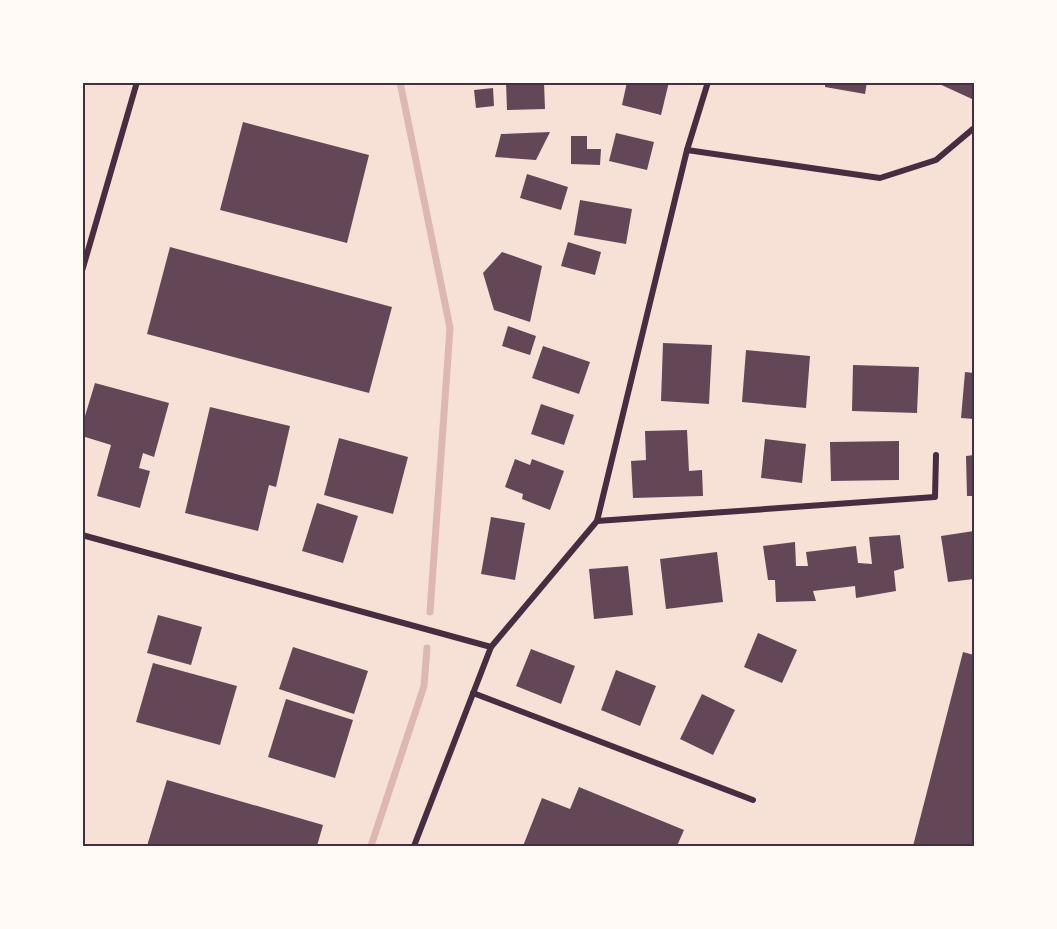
<svg xmlns="http://www.w3.org/2000/svg" width="1057" height="929" font-family="'Asap Condensed',sans-serif">
  <style>
    .lines { fill: none; stroke-linecap: round; stroke-linejoin: round }
    .stream { stroke: #dcb8b0; stroke-width: 7 }
    .building { fill: #644757 }
    .minor { stroke: #4a2c40; stroke-width: 6 }
    .neatline { fill: none; stroke: #4a2c40; stroke-width: 2 }
  </style>
  <rect width="100%" height="100%" fill="#f7e1d7"/>
  <g class="lines">
    <g class="stream">
      <polyline points="400,82 450,328 430,612"/>
      <polyline points="371,846 424,686 427,648"/>
    </g>
  </g>
  <g class="building">
    <polygon points="506,82 544,82 545,109 507,110"/>
    <polygon points="627,82 669,82 661,115 622,105"/>
    <polygon points="825,82 867,82 865,94 825,87"/>
    <polygon points="935,82 974,82 974,93 972,99"/>
    <polygon points="493,88 494,106 476,108 474,90"/>
    <polygon points="243,122 369,155 347,243 220,210"/>
    <polygon points="550,132 536,160 495,157 501,134"/>
    <polygon points="616,133 654,142 647,170 609,161"/>
    <polygon points="571,136 587,136 587,149 601,149 600,165 571,164"/>
    <polygon points="527,174 568,187 561,210 520,198"/>
    <polygon points="580,200 632,209 626,244 574,235"/>
    <polygon points="568,242 601,252 595,275 561,266"/>
    <polygon points="170,247 392,307 369,393 147,334"/>
    <polygon points="502,252 542,266 530,322 494,310 483,273"/>
    <polygon points="508,326 536,336 530,355 502,346"/>
    <polygon points="663,343 712,345 709,404 661,401"/>
    <polygon points="543,346 590,362 579,394 532,378"/>
    <polygon points="746,350 810,356 806,408 742,402"/>
    <polygon points="853,365 919,367 917,413 852,411"/>
    <polygon points="965,372 974,373 974,419 961,418"/>
    <polygon points="95,383 169,403 154,457 143,453 139,468 150,471 140,508 97,496 111,445 82,436 82,426"/>
    <polygon points="541,404 574,415 564,445 531,434"/>
    <polygon points="210,407 290,426 276,487 269,485 258,531 185,513"/>
    <polygon points="687,430 689,471 702,470 703,496 633,498 631,461 646,460 645,431"/>
    <polygon points="339,438 408,457 393,514 324,495"/>
    <polygon points="765,439 806,444 802,483 761,478"/>
    <polygon points="899,441 899,480 831,481 830,442"/>
    <polygon points="974,455 974,496 967,496 966,456"/>
    <polygon points="515,459 530,465 532,459 564,471 550,510 522,499 523,494 505,487"/>
    <polygon points="317,503 358,516 343,563 302,551"/>
    <polygon points="491,517 525,523 515,580 481,574"/>
    <polygon points="974,531 974,579 948,582 941,536"/>
    <polygon points="900,535 904,568 894,571 896,591 856,598 855,586 813,591 816,601 776,602 775,580 768,580 763,546 795,542 796,566 808,566 806,552 856,546 858,563 872,564 869,537"/>
    <polygon points="717,552 723,602 666,609 660,559"/>
    <polygon points="628,566 633,615 594,619 589,569"/>
    <polygon points="158,615 202,627 191,665 147,653"/>
    <polygon points="758,633 797,650 782,683 744,667"/>
    <polygon points="293,647 368,671 354,714 279,689"/>
    <polygon points="531,649 575,666 561,704 516,686"/>
    <polygon points="963,652 974,655 974,846 913,846"/>
    <polygon points="153,663 237,686 220,745 136,722"/>
    <polygon points="616,670 656,686 640,726 601,710"/>
    <polygon points="702,694 735,710 713,755 680,739"/>
    <polygon points="286,699 353,720 335,778 268,757"/>
    <polygon points="167,780 323,825 317,846 147,846"/>
    <polygon points="579,787 684,830 677,846 523,846 542,798 570,809"/>
  </g>
  <g class="lines">
    <g class="minor">
      <polyline points="687,150 880,178 936,160 974,128"/>
      <polyline points="82,271 137,82"/>
      <polyline points="597,521 935,497 936,455"/>
      <polyline points="82,535 491,647"/>
      <polyline points="473,693 753,800"/>
      <polyline points="414,846 491,647 597,521 687,150 708,82"/>
    </g>
  </g>
  <rect width="1057" height="929" fill="none" stroke="#fffaf5" stroke-width="168"/>
  <rect x="84" y="84" width="889" height="761" class="neatline"/>
</svg>
